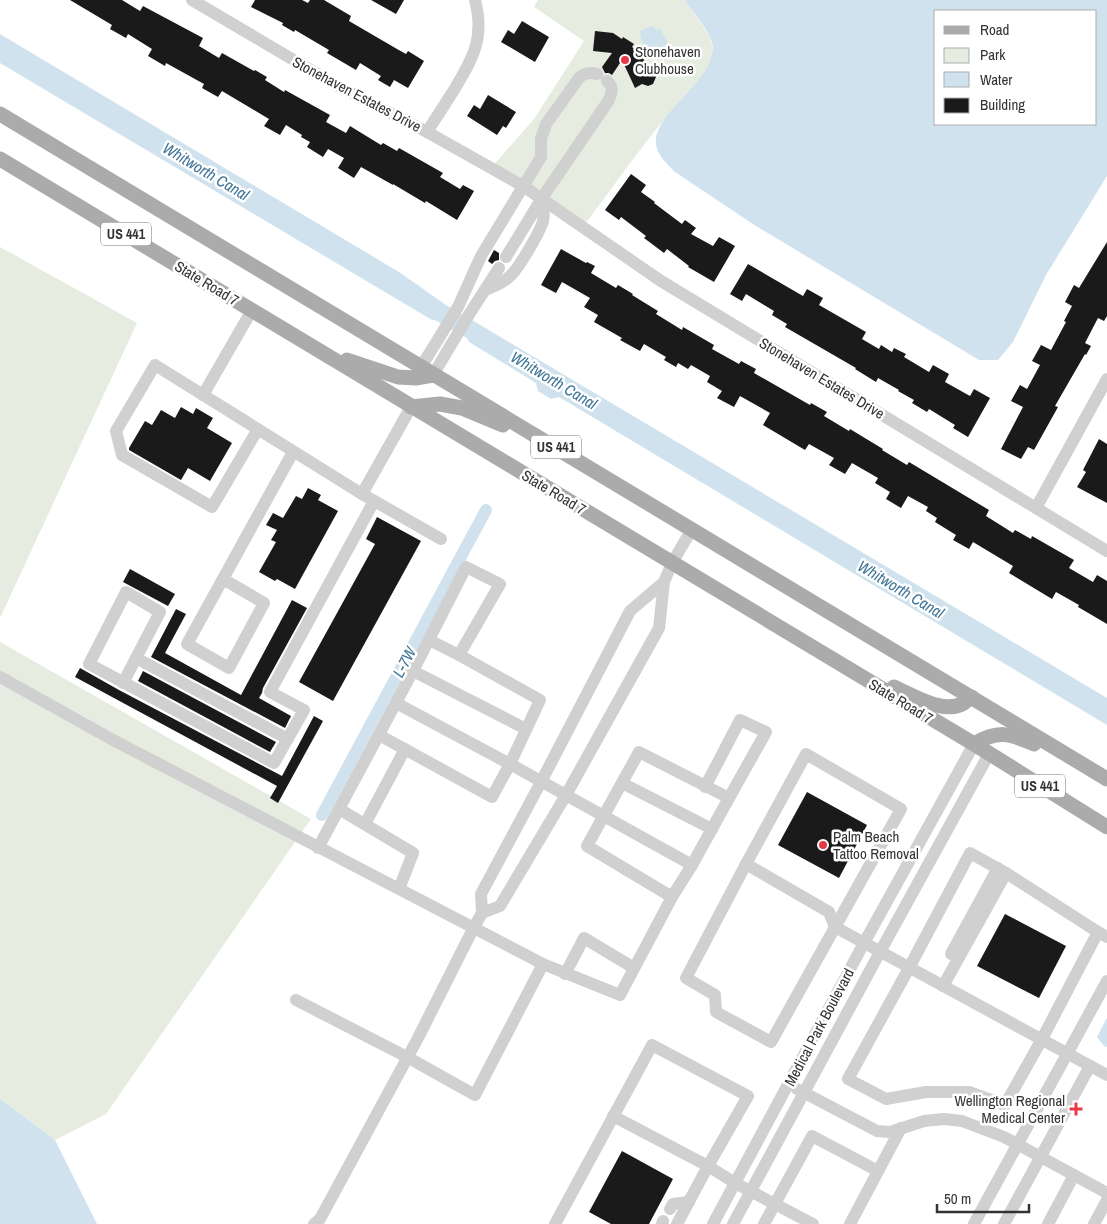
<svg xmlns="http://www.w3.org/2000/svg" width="1107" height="1224" font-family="'Archivo Narrow',sans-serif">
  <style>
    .green { fill: #e6ecdf }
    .water { fill: #cfe2ee; fill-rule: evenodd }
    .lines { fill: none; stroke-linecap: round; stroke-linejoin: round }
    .canal { stroke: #cfe2ee; stroke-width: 12 }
    .building { fill: #1a1a1a }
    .minor { stroke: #d0d0d0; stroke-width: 12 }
    .major { stroke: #ababab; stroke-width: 15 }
    .poi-dot { fill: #e63946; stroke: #fff; stroke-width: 2 }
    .labels { text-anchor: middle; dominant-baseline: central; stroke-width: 5; stroke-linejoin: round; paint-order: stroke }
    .shield { fill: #fff; stroke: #707070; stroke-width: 1 }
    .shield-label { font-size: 14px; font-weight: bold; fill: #333 }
    .poi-label { font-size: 15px; fill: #333; stroke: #fff; text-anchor: start }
    .street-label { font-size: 15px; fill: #333; stroke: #fff }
    .water-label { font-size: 16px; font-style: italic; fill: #3f7597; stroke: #fff }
  </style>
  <rect width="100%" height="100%" fill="#fff"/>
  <g class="green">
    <path d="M538,0H685L710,37C712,44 714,52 711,60C704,80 684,95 671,111C640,148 612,188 583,227L491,168L534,119L584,41L534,7Z"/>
    <polygon points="0,247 137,323 0,618"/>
    <polygon points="0,642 311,819 106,1114 55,1140 0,1099"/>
  </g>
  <g class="water">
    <path d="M685,0H1107V176L1046,275L1013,342L998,360H979L756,226L675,172C667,164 657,155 656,144C652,111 720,80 712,42C709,31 692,11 685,0ZM936,11H1096V124H936Z"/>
    <polygon points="652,26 656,29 660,29 666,38 668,48 667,48 667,50 652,57 649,51 647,51 642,42 640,33 641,33 640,31"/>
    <polygon points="0,34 399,272 446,305 477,323 1107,698 1107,725 559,397 551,399 538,391 536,383 469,342 467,338 435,320 432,320 0,63"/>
    <polygon points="1107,1018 1107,1047 1104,1046 1097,1037"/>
    <polygon points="0,1099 55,1140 97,1224 0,1224"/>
  </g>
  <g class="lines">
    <polyline class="canal" points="322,815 486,510"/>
  </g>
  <g class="building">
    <polygon points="70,0 122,0 140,11 143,6 203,38 199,46 219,58 222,53 254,71 255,70 267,77 265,80 284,92 285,90 330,115 326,122 346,133 350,126 381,145 383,143 397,151 399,148 443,173 440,177 460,189 463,185 474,191 457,220 426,201 425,203 393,184 393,185 361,167 354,178 338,168 344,158 328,149 323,157 307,147 310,142 301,137 302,135 286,125 280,135 264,126 269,119 222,91 218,97 202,88 204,84 166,63 165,66 148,56 152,49 128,34 126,38 110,29 112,25"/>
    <polygon points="255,0 302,0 308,3 310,0 324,0 351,16 349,21 397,49 406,54 408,51 424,61 408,88 394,80 390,87 378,80 381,76 360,63 356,70 327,53 329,50 295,30 294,32 282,25 283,23 251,7"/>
    <polygon points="371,0 404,0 396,14"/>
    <polygon points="522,21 549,37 535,62 501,42 508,30 514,34"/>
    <polygon points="595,31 613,33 622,39 623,37 634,44 632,47 641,53 648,69 653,71 656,77 653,84 648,86 642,84 635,88 622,60 612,75 609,73 605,73 602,67 612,53 593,51"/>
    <polygon points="488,95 516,112 506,128 503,126 497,135 467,116 474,105 480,109"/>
    <polygon points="631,174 646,185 641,192 655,202 654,203 682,224 685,220 696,228 691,234 713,246 719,237 735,246 714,282 688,267 689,266 667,249 664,253 644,238 646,236 621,217 619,220 605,210"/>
    <polygon points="1107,242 1107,316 1104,321 1098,318 1085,343 1091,346 1086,355 1085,354 1055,406 1058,407 1034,450 1028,447 1021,459 1001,449 1023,407 1011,401 1020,385 1027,389 1040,365 1032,361 1041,345 1051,350 1066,322 1064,321 1072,306 1065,302 1074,285 1079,288"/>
    <polygon points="561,249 586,263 587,262 595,266 591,273 616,288 618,285 633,294 632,295 658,311 656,314 682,330 683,327 714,345 712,349 739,364 741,361 756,369 754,373 810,405 811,403 827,412 824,416 849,431 850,429 883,449 882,450 907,465 909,462 989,510 986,516 1013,533 1015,530 1031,539 1032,536 1074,560 1069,568 1093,582 1097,575 1107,581 1107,624 1078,607 1079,605 1056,592 1052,599 1009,573 1013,566 973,542 969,549 953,540 956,535 935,522 937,518 926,511 928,507 908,496 901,508 886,499 890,492 875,483 878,478 852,463 845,474 829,465 834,458 809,444 805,450 763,425 770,413 740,396 734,407 717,398 722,391 707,382 710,376 691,365 688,369 678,363 676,367 664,360 666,357 644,344 640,351 620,340 622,338 594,322 598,315 584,307 590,298 562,282 556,293 541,285"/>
    <polygon points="494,250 499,253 499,260 495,261 492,264 488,261"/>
    <polygon points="748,264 803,296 807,289 823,298 819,305 866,332 862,339 879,349 881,345 892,352 894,348 906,354 904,357 929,372 933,365 949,374 945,382 970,396 974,389 990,398 968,437 953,428 955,425 929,409 927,412 912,403 914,400 898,391 899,390 878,378 876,382 855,369 856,368 785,327 787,324 772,315 774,311 746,294 742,301 730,294"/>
    <polygon points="181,407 193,414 196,408 213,418 207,428 232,443 210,481 188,468 181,480 129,450 129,448 145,421 152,425 161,410 175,418"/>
    <polygon points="1099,439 1107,444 1107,503 1077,487 1086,472 1083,470"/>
    <polygon points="308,488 321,495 318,500 338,511 295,589 277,579 275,581 259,572 276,542 271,540 277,530 266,525 273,513 283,518 296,496 302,499"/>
    <polygon points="377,517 421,541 333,701 299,682 375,544 366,539"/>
    <polygon points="130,569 175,594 168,606 123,582"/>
    <polygon points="292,600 307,608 263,688 262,693 259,698 291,716 285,728 151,657 176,609 186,614 165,653 241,695"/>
    <polygon points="80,668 119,690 282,776 314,716 323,721 278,803 270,798 277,786 75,677"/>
    <polygon points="143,671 276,742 270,752 138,681"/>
    <polygon points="807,792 867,825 839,878 778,845"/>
    <polygon points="1005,914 1066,946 1039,998 977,966"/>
    <polygon points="622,1151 673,1179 649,1224 611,1224 589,1212"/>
  </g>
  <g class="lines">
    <g class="minor">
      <polyline points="192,0 336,85 427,132 523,186 661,281 1107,551"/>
      <path d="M427,132C436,118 445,104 454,90C473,58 485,38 475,0"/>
      <path d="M506,257L542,198L609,100C612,92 614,87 607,81"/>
      <path d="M485,290C494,286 502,284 509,277C518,270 540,232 543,221C545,214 543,205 542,198"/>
      <path d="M421,367L458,307L481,256L541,157V139L546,124L579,78C584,73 590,72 597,74"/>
      <polyline points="433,375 470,313 499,268"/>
      <polyline points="203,395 252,310"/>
      <polyline points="411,407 362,494 441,539"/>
      <polyline points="258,429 212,507 122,455 116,431 155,365 362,494"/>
      <polyline points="1036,508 1107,379"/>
      <polyline points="223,579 264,603 229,668 187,644 293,452"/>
      <polyline points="136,658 288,739"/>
      <polyline points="413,671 526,729"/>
      <polyline points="0,677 113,740 543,964 620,995 672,897 692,865"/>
      <polyline points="123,683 160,612 126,592 89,664 274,763 304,710 270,692 374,501"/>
      <polyline points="396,703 510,764 540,700 459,655 429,640"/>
      <polyline points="379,735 492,797 510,764 692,865 729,798"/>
      <polygon points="806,754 901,809 771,1042 716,1012 715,995 686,978 746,864"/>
      <polyline points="622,783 712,829"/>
      <polyline points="339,809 413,853 399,889"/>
      <polyline points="365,824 405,749"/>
      <polyline points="318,848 413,671 466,567 500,584 459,655"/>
      <polyline points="746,864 829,912 835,927 1107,1075"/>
      <polyline points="672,897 587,846 639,752 729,798 766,732 740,720 705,787"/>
      <polyline points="482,913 500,906 566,795 659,628 664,582 672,563 692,529"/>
      <polyline points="1098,932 1042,1039 1005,1105 969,1092 926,1092 886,1099 848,1079 909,968 970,853 1006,873 1098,932 1107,937"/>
      <polyline points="951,954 998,868"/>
      <polyline points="565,974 584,938 634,968"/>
      <polyline points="943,986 1006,873"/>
      <polyline points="296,1000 407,1057 475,1095 543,964"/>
      <polyline points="797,1089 877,1131 890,1132 924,1121 944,1119 962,1121 1004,1137 1107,1193"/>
      <polyline points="613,1116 708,1166 735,1183 813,1224"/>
      <polyline points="670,1209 673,1204 689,1202"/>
      <polyline points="314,1224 320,1219 418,1038 474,927 482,913 481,894 541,782 630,611 664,582"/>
      <polyline points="555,1224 652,1045 748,1096 708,1166 677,1224"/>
      <polyline points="662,1224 663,1221"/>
      <polyline points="713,1224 864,943 974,744"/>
      <polyline points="733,1224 880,952 989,754"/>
      <polyline points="764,1224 812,1136 878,1171"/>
      <polyline points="850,1224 901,1128"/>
      <polyline points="974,1224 1107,981"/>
      <polyline points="1004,1224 1090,1066"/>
      <polyline points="1048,1224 1074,1175"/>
      <polyline points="1094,1224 1107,1200"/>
    </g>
    <g class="major">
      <polyline points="0,114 1107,779"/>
      <polyline points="0,159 974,744 1107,827"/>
      <polyline points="347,360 398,377 416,378 433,375"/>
      <polyline points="411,407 440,404 462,408 503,425"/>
      <path d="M894,687C912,695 942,714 962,704C965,702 968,699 972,697"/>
      <path d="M974,744C998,730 1009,733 1034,744"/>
    </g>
  </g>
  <g class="poi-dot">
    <circle cx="625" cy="60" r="5"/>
    <circle cx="823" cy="845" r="5"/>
    <path d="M1073.5 1101.5h5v5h5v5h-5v5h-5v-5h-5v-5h5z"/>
  </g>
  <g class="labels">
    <g class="shield">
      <rect x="101" y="222.5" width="50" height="23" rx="4"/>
      <rect x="531" y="435.5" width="50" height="23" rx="4"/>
      <rect x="1015" y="774.5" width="50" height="23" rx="4"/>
    </g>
    <g class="shield-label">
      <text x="126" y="234">US 441</text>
      <text x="556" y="447">US 441</text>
      <text x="1040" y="786">US 441</text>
    </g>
    <g class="poi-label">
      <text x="635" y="51">Stonehaven<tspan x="635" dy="17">Clubhouse</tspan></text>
      <text x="833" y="836">Palm Beach<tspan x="833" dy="17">Tattoo Removal</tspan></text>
      <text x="1065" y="1100" text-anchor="end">Wellington Regional<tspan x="1065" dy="17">Medical Center</tspan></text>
    </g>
    <g class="street-label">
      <text transform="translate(357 94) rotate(28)">Stonehaven Estates Drive</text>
      <text transform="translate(207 283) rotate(31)">State Road 7</text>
      <text transform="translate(822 378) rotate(31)">Stonehaven Estates Drive</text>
      <text transform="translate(554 492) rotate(31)">State Road 7</text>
      <text transform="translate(901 701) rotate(31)">State Road 7</text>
      <text transform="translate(819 1027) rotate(-62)">Medical Park Boulevard</text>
    </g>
    <g class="water-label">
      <text transform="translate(206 171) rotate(31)">Whitworth Canal</text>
      <text transform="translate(554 380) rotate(31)">Whitworth Canal</text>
      <text transform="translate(901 589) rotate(31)">Whitworth Canal</text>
      <text transform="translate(404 662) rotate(-62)">L-7W</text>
    </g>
  </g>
  <rect x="934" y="10" width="162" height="115" fill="#ffffff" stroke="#adadad"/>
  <rect x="944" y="26" width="25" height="8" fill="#ababab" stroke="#adadad"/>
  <text x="980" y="35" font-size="15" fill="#333333">Road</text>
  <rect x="944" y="48" width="25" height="15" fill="#e6ecdf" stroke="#adadad"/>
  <text x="980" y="60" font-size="15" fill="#333333">Park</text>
  <rect x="944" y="72" width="25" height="15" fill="#cfe2ee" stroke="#adadad"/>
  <text x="980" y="85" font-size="15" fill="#333333">Water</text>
  <rect x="944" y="98" width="25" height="15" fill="#1a1a1a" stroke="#adadad"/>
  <text x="980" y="110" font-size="15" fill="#333333">Building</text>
  <path d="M937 1204v8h92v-8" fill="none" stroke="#333333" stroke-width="2.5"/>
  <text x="944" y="1204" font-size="15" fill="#333333" stroke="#ffffff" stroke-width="4" paint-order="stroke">50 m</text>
</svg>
